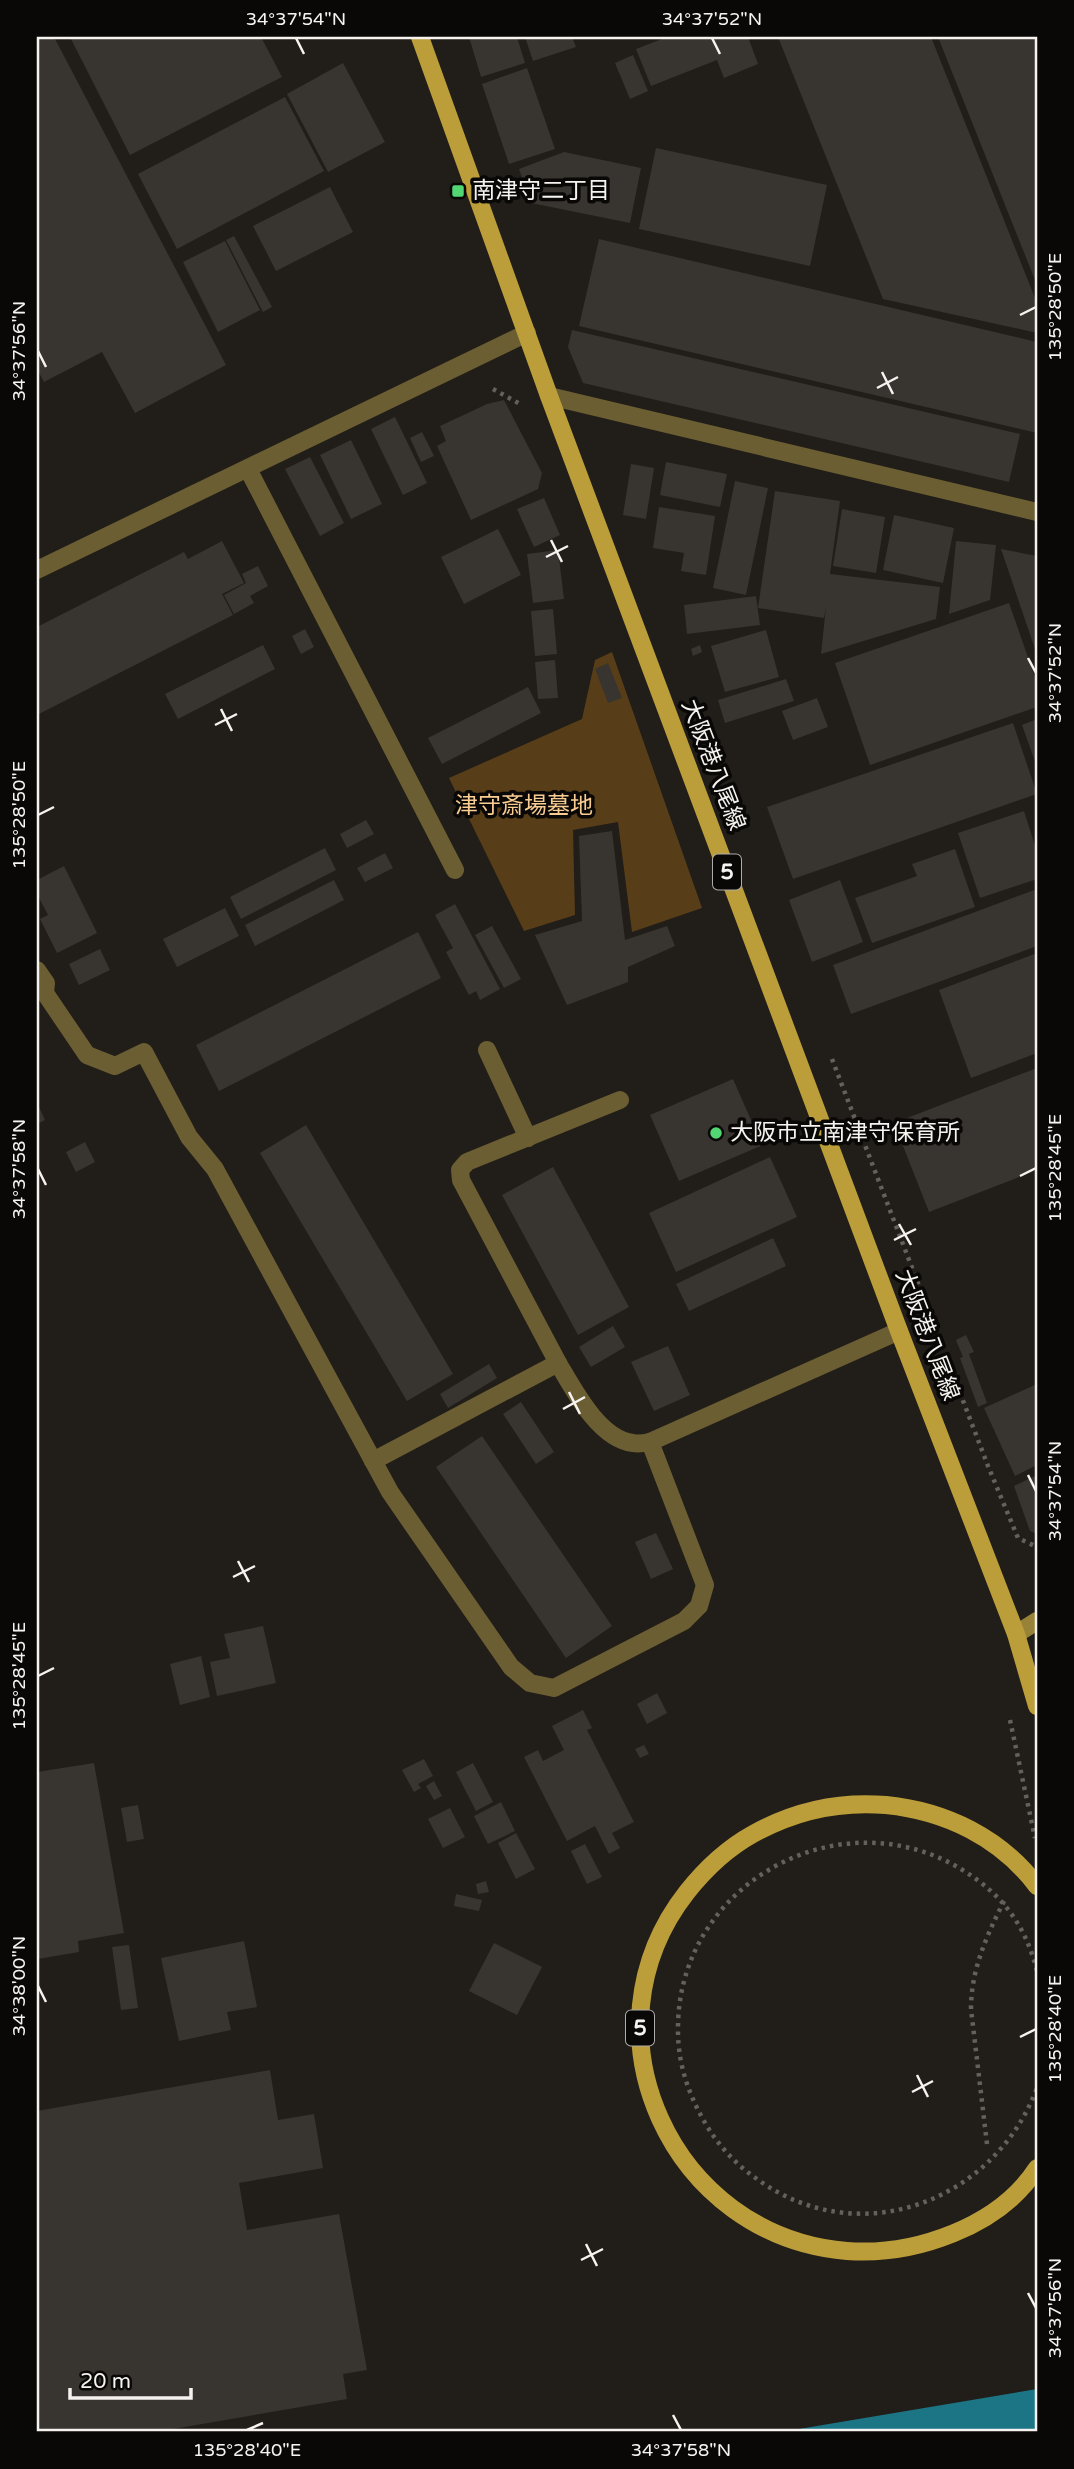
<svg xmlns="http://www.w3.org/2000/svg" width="1074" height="2469" font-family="'Varela Round','Noto Sans JP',sans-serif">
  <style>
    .green { fill: #583e18 }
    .water { fill: #1b7585 }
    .building { fill: #38342f }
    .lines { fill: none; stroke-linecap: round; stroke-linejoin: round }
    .path { stroke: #64605c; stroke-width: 4.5; stroke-dasharray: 3.5 5; stroke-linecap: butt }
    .street { stroke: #6b5e32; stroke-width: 18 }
    .secondary { stroke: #988238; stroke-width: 18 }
    .primary { stroke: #bb9e3a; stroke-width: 18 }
    .path-bridge { stroke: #64605c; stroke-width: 4.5; stroke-dasharray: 3.5 5; stroke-linecap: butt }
    .primary-bridge { stroke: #bb9e3a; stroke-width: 18 }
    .ticks { fill: none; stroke: #f5f2ef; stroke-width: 2.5 }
    .poi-dot { fill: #52d673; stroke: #090806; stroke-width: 2.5 }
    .labels { text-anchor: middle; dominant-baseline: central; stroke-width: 7; stroke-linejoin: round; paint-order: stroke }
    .shield { fill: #090806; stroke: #aeaca9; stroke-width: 2 }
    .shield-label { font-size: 21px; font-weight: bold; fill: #f5f2ef }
    .poi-label { font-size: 23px; fill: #f5f2ef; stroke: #090806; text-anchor: start }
    .street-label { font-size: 23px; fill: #f5f2ef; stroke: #090806 }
    .park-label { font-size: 23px; fill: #f9cc92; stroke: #090806 }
    .neatline { fill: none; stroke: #f5f2ef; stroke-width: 2.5 }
    .ticks-label { font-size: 18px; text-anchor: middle; fill: #f5f2ef }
  </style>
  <rect width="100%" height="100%" fill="#211d18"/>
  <polygon class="green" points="612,652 702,908 632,932 618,822 573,830 575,915 524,931 449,778 582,719 595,660"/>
  <polygon class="water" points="1037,2389 1037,2432 781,2432"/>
  <g class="building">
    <polygon points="37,37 54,37 226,365 135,413 102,352 44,382 37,369"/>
    <polygon points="70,37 261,37 282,77 130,155"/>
    <polygon points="469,37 517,37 525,63 481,77"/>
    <polygon points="525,37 572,37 576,47 533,61"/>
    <polygon points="667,37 748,37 758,64 724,78 717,60 651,86 636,49"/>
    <polygon points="778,37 931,37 1037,303 1037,333 883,299"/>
    <polygon points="938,37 1037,37 1037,285"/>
    <polygon points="633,55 648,91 630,99 615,63"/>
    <polygon points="343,63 385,142 328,172 287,94"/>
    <polygon points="527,68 555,149 509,164 482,84"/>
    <polygon points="285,97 324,171 177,249 138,174"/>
    <polygon points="656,148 827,185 810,266 639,229"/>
    <polygon points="564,152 641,168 630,223 531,203 519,169"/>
    <polygon points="330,187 353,232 276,271 253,226"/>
    <polygon points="234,236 272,307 263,312 226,240"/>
    <polygon points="599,239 1037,342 1037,433 579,326"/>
    <polygon points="225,241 260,310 218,332 183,262"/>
    <polygon points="572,330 1020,434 1009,482 583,383 568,347"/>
    <polygon points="504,400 542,473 538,489 471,520 437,446 446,441 440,426 487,404"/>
    <polygon points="395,417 427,483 403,495 371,429"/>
    <polygon points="422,432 434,456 421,462 410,438"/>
    <polygon points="351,440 382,504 351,519 320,455"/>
    <polygon points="310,457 344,523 320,536 285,469"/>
    <polygon points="666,462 727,474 720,507 660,495"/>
    <polygon points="631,464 654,468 646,519 623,515"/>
    <polygon points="735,481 768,488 746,595 713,588"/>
    <polygon points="775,491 840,501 830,574 940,587 936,619 821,654 826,607 824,618 758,608"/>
    <polygon points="544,498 560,535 534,547 517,509"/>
    <polygon points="659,507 715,516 706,575 681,571 684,553 653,548"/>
    <polygon points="842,509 885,517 876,573 833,566"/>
    <polygon points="894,515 954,528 943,583 883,570"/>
    <polygon points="498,529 521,575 464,604 441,557"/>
    <polygon points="222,541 244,583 222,594 233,615 37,715 37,627 184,552 188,559"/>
    <polygon points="956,541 996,545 990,600 949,614"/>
    <polygon points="1001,549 1037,556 1037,655"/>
    <polygon points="558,550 564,599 533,603 527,554"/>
    <polygon points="258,566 268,586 250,596 254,603 234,614 224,595 246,583 242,574"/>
    <polygon points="756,596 760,625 687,634 684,605"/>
    <polygon points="1009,603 1037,683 1037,707 870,765 835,663"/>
    <polygon points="553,609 557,654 535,656 531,611"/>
    <polygon points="305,629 314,647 301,654 292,636"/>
    <polygon points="766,630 779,677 725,692 711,646"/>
    <polygon points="263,645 275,669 178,719 165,694"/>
    <polygon points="700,645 702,652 693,656 691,649"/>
    <polygon points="555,660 558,698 538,699 535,662"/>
    <polygon points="608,663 622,698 608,703 595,669"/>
    <polygon points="786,679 794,701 725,723 718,700"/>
    <polygon points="528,687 541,713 442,764 428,738"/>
    <polygon points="817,698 828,727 793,740 782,711"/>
    <polygon points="1037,719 1037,767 1022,725"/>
    <polygon points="1013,723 1037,794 793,879 767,807"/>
    <polygon points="1024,811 1037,852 1037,879 980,898 958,833"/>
    <polygon points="366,820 374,834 347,848 340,834"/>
    <polygon points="612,831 625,940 667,926 675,946 628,967 628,982 567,1005 535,935 582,921 579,836"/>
    <polygon points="325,848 336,870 241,919 230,897"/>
    <polygon points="955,849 975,907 872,943 855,898 917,876 912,864"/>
    <polygon points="385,853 393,868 365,882 357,868"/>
    <polygon points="64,866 97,933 57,953 40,919 48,915 37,894 37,880"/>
    <polygon points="334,880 344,900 255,946 245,925"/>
    <polygon points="840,880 863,942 812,962 789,900"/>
    <polygon points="1037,889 1037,946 851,1014 833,965"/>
    <polygon points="455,904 500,989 480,1000 476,991 469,995 446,952 453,948 435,915"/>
    <polygon points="225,908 239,936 177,967 163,939"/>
    <polygon points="492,926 521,979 504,988 475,935"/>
    <polygon points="418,932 441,978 219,1091 196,1045"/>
    <polygon points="100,949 110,970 79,985 69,964"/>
    <polygon points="1037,953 1037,1053 971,1078 939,990"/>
    <polygon points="1037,1068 1037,1170 929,1212 894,1123"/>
    <polygon points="733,1079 755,1129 765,1124 772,1141 679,1181 650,1115"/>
    <polygon points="39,1107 45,1120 37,1124 37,1108"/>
    <polygon points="306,1125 453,1374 407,1401 260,1153"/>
    <polygon points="85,1142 95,1162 76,1172 66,1152"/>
    <polygon points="770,1157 797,1217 676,1272 649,1213"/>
    <polygon points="553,1167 629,1307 578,1335 502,1195"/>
    <polygon points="773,1238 786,1266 689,1311 676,1284"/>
    <polygon points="613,1326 625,1347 591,1367 579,1347"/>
    <polygon points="966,1335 974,1352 969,1354 987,1403 978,1407 960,1358 963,1357 956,1340"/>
    <polygon points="668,1346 690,1395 654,1411 631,1362"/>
    <polygon points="489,1364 497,1378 448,1408 440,1394"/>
    <polygon points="1037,1384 1037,1465 1015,1476 984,1408"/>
    <polygon points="521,1402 554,1452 536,1464 503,1414"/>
    <polygon points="482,1436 612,1626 566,1658 436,1467"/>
    <polygon points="1037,1475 1037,1534 1030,1531 1014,1486"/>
    <polygon points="656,1533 673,1569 651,1579 635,1542"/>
    <polygon points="263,1626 276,1683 217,1696 210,1662 230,1658 224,1634"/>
    <polygon points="201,1656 210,1697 180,1705 170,1664"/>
    <polygon points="657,1693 667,1713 647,1724 637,1704"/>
    <polygon points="583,1710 592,1728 587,1730 634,1822 612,1833 620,1848 609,1854 595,1826 567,1841 524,1757 538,1750 543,1761 564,1750 552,1726"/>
    <polygon points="644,1745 649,1754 640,1758 635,1749"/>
    <polygon points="424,1759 433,1776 418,1784 421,1788 414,1792 402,1770"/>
    <polygon points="94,1763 124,1933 78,1941 79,1952 38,1959 37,1772"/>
    <polygon points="473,1763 493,1802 476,1811 456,1772"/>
    <polygon points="434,1781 442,1796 434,1800 426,1786"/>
    <polygon points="501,1802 515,1831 488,1844 474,1816"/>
    <polygon points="138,1805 144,1839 127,1842 121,1808"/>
    <polygon points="450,1808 465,1837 443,1848 428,1819"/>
    <polygon points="516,1833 535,1869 516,1879 498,1843"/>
    <polygon points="585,1844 602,1877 587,1884 571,1851"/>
    <polygon points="486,1881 489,1892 478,1894 476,1884"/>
    <polygon points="456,1894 482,1900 479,1911 454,1906"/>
    <polygon points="244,1941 257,2007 227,2012 231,2030 179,2041 161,1958"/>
    <polygon points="494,1943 542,1967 517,2015 469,1991"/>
    <polygon points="129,1945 138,2008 121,2010 112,1947"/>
    <polygon points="270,2070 278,2120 314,2114 323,2168 239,2183 247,2230 339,2214 367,2370 343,2374 347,2399 156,2432 37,2432 37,2111"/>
  </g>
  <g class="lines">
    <g class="path">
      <polyline points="493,389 520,404"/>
      <polyline points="832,1059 988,1466 1018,1538 1037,1547"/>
      <polyline points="1010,1720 1035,1838"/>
      <path d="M987,2144L971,2009C971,1968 988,1933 1006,1897"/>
    </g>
    <g class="street">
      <polyline points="549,396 1037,512"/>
      <polyline points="248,469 455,870"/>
      <polyline points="37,570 527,333"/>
      <polyline points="37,970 46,983 45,993 87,1055 115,1066 144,1052 189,1137 215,1169 390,1492 511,1667 530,1683 554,1688 684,1621 699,1606 705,1585 650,1442 899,1331"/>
      <polyline points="487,1050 528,1138"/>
      <polyline points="558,1363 461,1180 460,1170 467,1162 620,1100"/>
      <path d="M373,1461L558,1363C574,1390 599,1439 633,1443C638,1444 645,1443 650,1442"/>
    </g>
    <polyline class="secondary" points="1016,1634 1037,1621"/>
    <polyline class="primary" points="420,37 549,396 899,1331 1016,1634 1037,1706"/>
    <path class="path-bridge" d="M1037,1971C1025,1924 1002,1894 961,1869C837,1795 676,1886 678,2031C678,2063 688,2093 704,2121C717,2144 735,2164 757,2179C859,2253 994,2202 1037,2088"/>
    <path class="primary-bridge" d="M1037,1886C1001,1838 946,1811 886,1805C838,1801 794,1811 753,1834C726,1849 706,1868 687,1892C577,2032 672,2237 847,2251C914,2256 999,2227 1037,2168"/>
  </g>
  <path class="ticks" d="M296,38L304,54M712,38L720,54M1020,315L1036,307M38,351L46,367M882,372L893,394M877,388L898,377M551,540L562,562M546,557L568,546M1028,658L1036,673M221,709L232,731M215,725L237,714M38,815L54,807M38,1169L46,1185M1020,1176L1036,1168M899,1224L911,1245M894,1240L916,1229M569,1392L580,1414M563,1409L585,1397M1028,1475L1036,1491M238,1561L249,1582M233,1577L255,1566M38,1676L54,1668M38,1986L46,2002M1020,2037L1036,2029M917,2075L928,2097M912,2092L933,2081M586,2244L597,2266M581,2260L603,2249M1028,2293L1036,2308M673,2415L681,2430M247,2430L263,2423"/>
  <g class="poi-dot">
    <rect x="451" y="184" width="14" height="14" rx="3.5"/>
    <circle cx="716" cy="1133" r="7"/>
  </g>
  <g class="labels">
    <g class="shield">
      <rect x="713" y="854.5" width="28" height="35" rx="5"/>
      <rect x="626" y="2010.5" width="28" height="35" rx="5"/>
    </g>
    <g class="shield-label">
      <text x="727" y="872">5</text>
      <text x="640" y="2028">5</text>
    </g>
    <g class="poi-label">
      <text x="472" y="191">南津守二丁目</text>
      <text x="730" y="1133">大阪市立南津守保育所</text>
    </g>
    <g class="street-label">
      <text transform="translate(713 765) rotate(69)">大阪港八尾線</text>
      <text transform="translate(927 1335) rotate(69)">大阪港八尾線</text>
    </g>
    <g class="park-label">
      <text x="524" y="806">津守斎場墓地</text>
    </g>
  </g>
  <rect width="1074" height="2469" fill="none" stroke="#090806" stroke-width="77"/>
  <path d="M70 2388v10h121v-10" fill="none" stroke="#f5f2ef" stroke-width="3.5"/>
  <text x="80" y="2388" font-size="21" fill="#f5f2ef" stroke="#090806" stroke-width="5" paint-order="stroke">20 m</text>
  <rect x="38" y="38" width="998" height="2392" class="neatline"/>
  <g class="ticks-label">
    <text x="296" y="25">34°37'54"N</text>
    <text x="712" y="25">34°37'52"N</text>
    <text transform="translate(1055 307) rotate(-90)" y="6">135°28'50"E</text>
    <text transform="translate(19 351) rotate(-90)" y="6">34°37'56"N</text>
    <text transform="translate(1055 673) rotate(-90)" y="6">34°37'52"N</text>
    <text transform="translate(19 815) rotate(-90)" y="6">135°28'50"E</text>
    <text transform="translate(1055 1168) rotate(-90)" y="6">135°28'45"E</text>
    <text transform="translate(19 1169) rotate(-90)" y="6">34°37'58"N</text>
    <text transform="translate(1055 1491) rotate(-90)" y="6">34°37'54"N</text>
    <text transform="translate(19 1676) rotate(-90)" y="6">135°28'45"E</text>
    <text transform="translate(19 1986) rotate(-90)" y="6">34°38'00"N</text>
    <text transform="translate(1055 2029) rotate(-90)" y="6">135°28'40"E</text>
    <text transform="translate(1055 2308) rotate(-90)" y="6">34°37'56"N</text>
    <text x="247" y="2456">135°28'40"E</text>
    <text x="681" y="2456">34°37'58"N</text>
  </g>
</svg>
